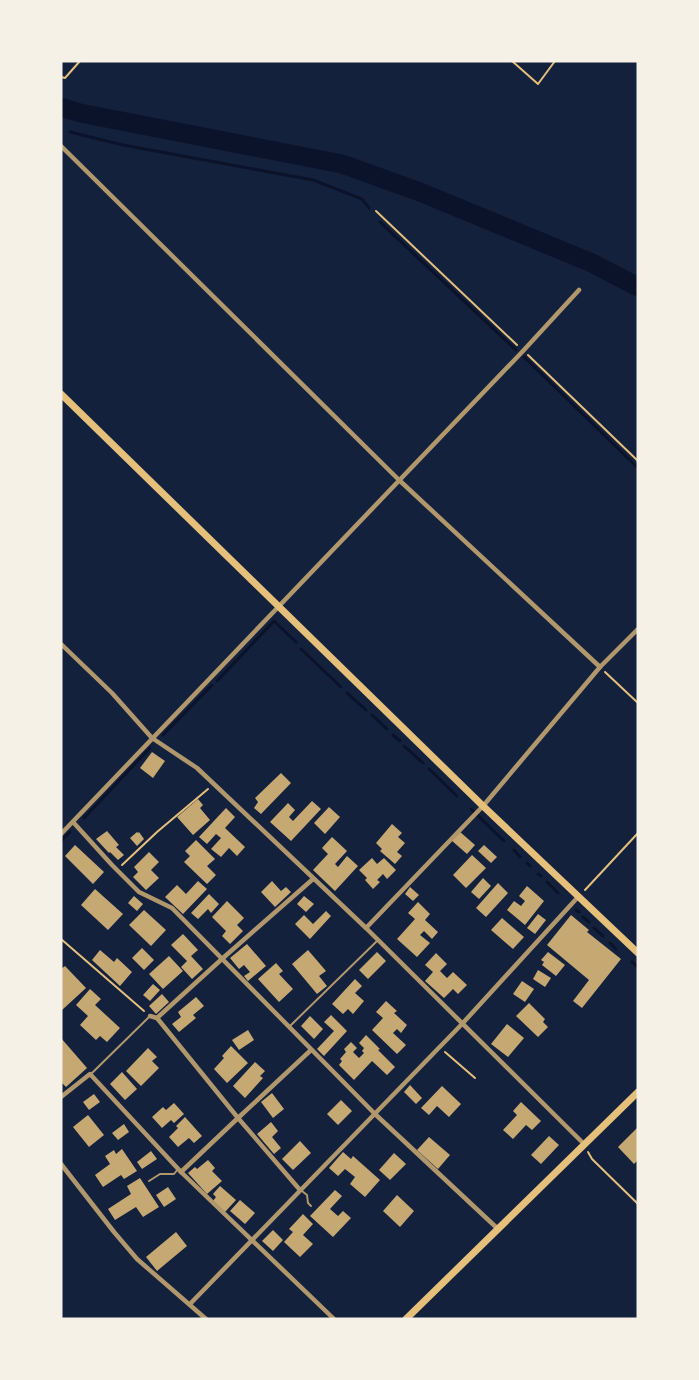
<svg xmlns="http://www.w3.org/2000/svg" width="699" height="1380" font-family="Arial,sans-serif">
  <style>
    .lines { fill: none; stroke-linecap: round; stroke-linejoin: round }
    .stream { stroke: #0b132b; stroke-width: 3 }
    .river { stroke: #0b132b; stroke-width: 19 }
    .building { fill: #c6a872 }
    .path { stroke: #e5c07b; stroke-width: 2 }
    .service { stroke: #b1986c; stroke-width: 2 }
    .minor { stroke: #b1986c; stroke-width: 4.5 }
    .primary { stroke: #e5c07b; stroke-width: 7 }
  </style>
  <rect width="100%" height="100%" fill="#14213d"/>
  <g class="lines">
    <g class="stream">
      <polyline points="70,132 123,145 313,180 362,199 369,208"/>
      <polyline points="380,222 516,350"/>
      <polyline points="524,357 638,468"/>
      <polyline points="301,649 341,687"/>
      <polyline points="217,681 274,621 296,642"/>
      <polyline points="347,693 366,710"/>
      <polyline points="372,715 387,729"/>
      <polyline points="163,735 212,685"/>
      <polyline points="393,735 400,741"/>
      <polyline points="404,746 423,763"/>
      <polyline points="429,769 457,796"/>
      <polyline points="471,809 504,841"/>
      <polyline points="84,818 150,748"/>
      <polyline points="61,841 70,832"/>
      <polyline points="514,850 520,857"/>
      <polyline points="527,863 530,866"/>
      <polyline points="538,874 541,876"/>
      <polyline points="547,882 558,893"/>
      <polyline points="576,910 579,912"/>
      <polyline points="583,917 589,922"/>
      <polyline points="594,928 603,936"/>
      <polyline points="610,943 616,949"/>
      <polyline points="632,962 638,967"/>
    </g>
    <polyline class="river" points="61,107 80,113 342,164 420,192 592,263 638,287"/>
  </g>
  <g class="building">
    <polygon points="152,752 165,761 153,778 140,768"/>
    <polygon points="281,773 291,783 261,814 254,808 258,802 255,798"/>
    <polygon points="198,799 203,805 200,808 210,820 193,835 177,817"/>
    <polygon points="312,801 321,809 291,841 270,822 288,803 295,810 289,817 293,821"/>
    <polygon points="329,807 340,817 325,834 314,823"/>
    <polygon points="226,808 235,817 225,828 245,847 237,856 229,848 221,857 211,849 221,838 216,834 207,844 199,837"/>
    <polygon points="392,824 402,833 398,837 405,843 397,852 402,856 395,864 380,851 382,849 376,843"/>
    <polygon points="107,831 119,845 116,847 124,855 118,860 110,852 109,853 96,839"/>
    <polygon points="459,831 475,845 467,854 451,840"/>
    <polygon points="137,832 138,833 139,832 144,839 137,846 130,838"/>
    <polygon points="332,837 347,851 335,864 338,867 347,856 358,866 335,891 313,870 328,854 322,848"/>
    <polygon points="196,840 215,859 207,866 216,875 207,884 184,862 190,856 185,851"/>
    <polygon points="75,845 104,872 93,884 65,856"/>
    <polygon points="484,845 497,857 491,863 478,851"/>
    <polygon points="149,852 159,862 151,870 159,878 146,890 133,877 138,872 134,867"/>
    <polygon points="472,855 486,868 466,888 453,875"/>
    <polygon points="372,858 377,864 384,858 396,870 387,879 383,874 377,880 380,882 373,889 365,880 367,878 359,870"/>
    <polygon points="483,878 491,886 479,899 471,892"/>
    <polygon points="198,881 207,889 183,914 165,897 177,885 186,894"/>
    <polygon points="272,881 281,891 286,887 291,892 275,907 261,892"/>
    <polygon points="498,883 508,893 486,917 476,908"/>
    <polygon points="527,886 544,901 525,925 507,910 514,901 521,906 525,901 519,896"/>
    <polygon points="410,887 419,895 413,901 405,894"/>
    <polygon points="95,889 123,914 108,930 81,905"/>
    <polygon points="209,894 219,904 211,913 208,909 198,919 191,913"/>
    <polygon points="134,896 143,904 137,911 128,903"/>
    <polygon points="304,896 314,904 306,912 297,904"/>
    <polygon points="227,901 244,918 237,925 243,931 230,944 222,936 226,931 212,917"/>
    <polygon points="418,902 430,914 425,920 438,932 432,939 424,931 420,935 430,943 417,957 397,939 415,919 408,913"/>
    <polygon points="144,910 166,930 151,946 129,925"/>
    <polygon points="326,911 331,916 310,939 295,924 304,915 313,924"/>
    <polygon points="538,914 546,920 535,934 527,928"/>
    <polygon points="571,915 589,930 587,932 621,959 582,1008 573,1001 589,980 547,945"/>
    <polygon points="502,918 524,937 513,949 491,930"/>
    <polygon points="183,934 198,950 191,956 203,969 192,979 181,967 187,961 171,945"/>
    <polygon points="247,944 266,966 248,981 244,976 250,972 244,965 239,969 230,958"/>
    <polygon points="142,948 154,960 144,970 132,958"/>
    <polygon points="100,950 114,962 117,958 132,972 120,986 92,960"/>
    <polygon points="308,950 326,971 319,976 327,986 317,994 292,964"/>
    <polygon points="377,952 386,961 368,979 359,970"/>
    <polygon points="548,952 565,965 556,976 542,965 544,962 541,960"/>
    <polygon points="436,953 447,964 440,971 447,978 453,972 467,985 458,994 453,989 444,998 425,981 433,972 425,965"/>
    <polygon points="169,956 183,971 163,989 149,974"/>
    <polygon points="276,963 283,971 279,974 293,989 279,1002 258,979"/>
    <polygon points="65,966 86,988 61,1011 61,969"/>
    <polygon points="538,970 551,978 545,987 533,979"/>
    <polygon points="355,979 362,986 355,993 364,1001 353,1014 348,1009 343,1014 332,1004"/>
    <polygon points="522,981 534,989 525,1002 513,994"/>
    <polygon points="153,984 160,990 150,1001 143,995"/>
    <polygon points="90,989 101,999 95,1005 120,1028 107,1042 100,1036 96,1040 80,1025 88,1016 76,1005"/>
    <polygon points="162,994 169,1002 156,1014 149,1006"/>
    <polygon points="196,997 204,1006 193,1015 196,1018 179,1032 172,1024 181,1017 178,1012"/>
    <polygon points="386,1001 397,1011 394,1013 407,1025 401,1033 397,1029 393,1033 406,1045 397,1054 372,1030 383,1018 376,1012"/>
    <polygon points="529,1003 545,1019 543,1022 548,1027 538,1037 516,1016"/>
    <polygon points="331,1015 347,1031 324,1056 317,1049 334,1031 324,1022"/>
    <polygon points="310,1016 323,1029 314,1039 301,1026"/>
    <polygon points="507,1024 524,1038 508,1057 491,1044"/>
    <polygon points="248,1030 254,1040 239,1050 232,1040"/>
    <polygon points="366,1035 380,1049 378,1050 395,1067 387,1075 372,1061 354,1080 339,1065 342,1061 340,1059 346,1052 344,1049 351,1042 357,1048 353,1052 359,1058 364,1053 362,1051 364,1048 359,1043"/>
    <polygon points="61,1038 87,1068 66,1087 61,1082"/>
    <polygon points="231,1046 248,1063 227,1083 214,1069 224,1058 222,1056"/>
    <polygon points="148,1048 157,1057 152,1061 159,1068 141,1086 126,1071"/>
    <polygon points="255,1062 265,1071 260,1076 263,1078 245,1098 233,1086"/>
    <polygon points="122,1072 137,1089 125,1100 110,1084"/>
    <polygon points="410,1085 422,1098 416,1104 404,1092"/>
    <polygon points="442,1086 461,1104 449,1117 437,1106 429,1115 421,1108"/>
    <polygon points="272,1093 284,1109 273,1118 261,1102"/>
    <polygon points="94,1094 100,1102 89,1110 83,1102"/>
    <polygon points="341,1100 352,1111 338,1125 327,1114"/>
    <polygon points="521,1102 541,1121 532,1130 526,1125 513,1139 503,1130 517,1115 513,1111"/>
    <polygon points="174,1103 184,1114 174,1123 171,1120 162,1128 152,1117 163,1107 166,1110"/>
    <polygon points="88,1115 104,1135 89,1147 73,1127"/>
    <polygon points="185,1117 202,1136 194,1143 189,1138 178,1147 169,1137 178,1128 176,1126"/>
    <polygon points="271,1122 278,1131 272,1137 281,1148 274,1154 257,1134"/>
    <polygon points="124,1124 129,1132 118,1140 112,1133"/>
    <polygon points="638,1127 638,1160 634,1164 618,1147"/>
    <polygon points="549,1136 559,1145 541,1164 531,1155"/>
    <polygon points="429,1137 450,1155 438,1169 417,1150"/>
    <polygon points="300,1141 311,1153 293,1170 282,1159"/>
    <polygon points="122,1149 137,1171 124,1179 121,1175 103,1187 95,1175 110,1164 105,1156 114,1150 116,1154"/>
    <polygon points="151,1151 157,1159 142,1169 137,1162"/>
    <polygon points="343,1152 351,1159 353,1156 380,1180 365,1197 350,1184 355,1177 345,1169 338,1176 329,1168"/>
    <polygon points="394,1153 406,1164 390,1180 379,1170"/>
    <polygon points="208,1160 215,1168 212,1171 222,1181 207,1194 188,1173 195,1167 197,1169"/>
    <polygon points="140,1178 159,1207 143,1217 136,1207 115,1220 108,1209 131,1194 127,1186"/>
    <polygon points="220,1186 236,1200 225,1212 213,1201 216,1197 213,1194"/>
    <polygon points="168,1187 176,1199 164,1207 156,1195"/>
    <polygon points="335,1190 342,1196 330,1209 338,1216 343,1211 351,1218 333,1237 310,1216"/>
    <polygon points="397,1195 414,1211 400,1227 383,1211"/>
    <polygon points="240,1200 255,1213 245,1224 230,1211"/>
    <polygon points="303,1214 313,1224 303,1235 313,1244 300,1257 284,1242 293,1232 289,1229"/>
    <polygon points="273,1230 283,1240 273,1251 262,1241"/>
    <polygon points="176,1232 187,1246 157,1271 146,1257"/>
  </g>
  <g class="lines">
    <g class="path">
      <polyline points="512,61 538,84 555,61"/>
      <polyline points="61,77 65,78 80,61"/>
      <polyline points="376,211 517,345"/>
      <polyline points="528,355 638,461"/>
      <polyline points="605,672 638,703"/>
      <polyline points="122,865 157,832 208,789"/>
      <polyline points="585,890 638,833"/>
      <polyline points="61,939 144,1011"/>
      <polyline points="445,1052 475,1078"/>
      <polyline points="588,1152 592,1159 638,1204"/>
    </g>
    <g class="service">
      <polyline points="289,1027 377,941"/>
      <polyline points="91,1074 150,1016"/>
      <polyline points="149,1181 160,1174 174,1174 178,1169"/>
      <polyline points="302,1191 307,1195 308,1203 311,1206"/>
    </g>
    <g class="minor">
      <polyline points="61,146 399,480 600,667"/>
      <polyline points="61,644 112,693 152,738 197,768 366,928 584,1144"/>
      <polyline points="73,822 112,865 139,892 172,908 375,1114 498,1229"/>
      <polyline points="61,834 523,351 579,290"/>
      <polyline points="366,928 483,806 600,667 638,629"/>
      <polyline points="150,1016 157,1018 223,958 313,879"/>
      <polyline points="157,1018 238,1118 311,1050"/>
      <polyline points="61,1097 90,1074 181,1172 334,1319"/>
      <polyline points="61,1164 114,1232 137,1259 206,1319"/>
      <polyline points="181,1172 238,1118 300,1190"/>
      <polyline points="190,1304 462,1024 578,897"/>
    </g>
    <g class="primary">
      <polyline points="61,394 483,806 638,953"/>
      <polyline points="406,1319 638,1092"/>
    </g>
  </g>
  <rect width="699" height="1380" fill="none" stroke="#f6f1e7" stroke-width="125"/>
</svg>
